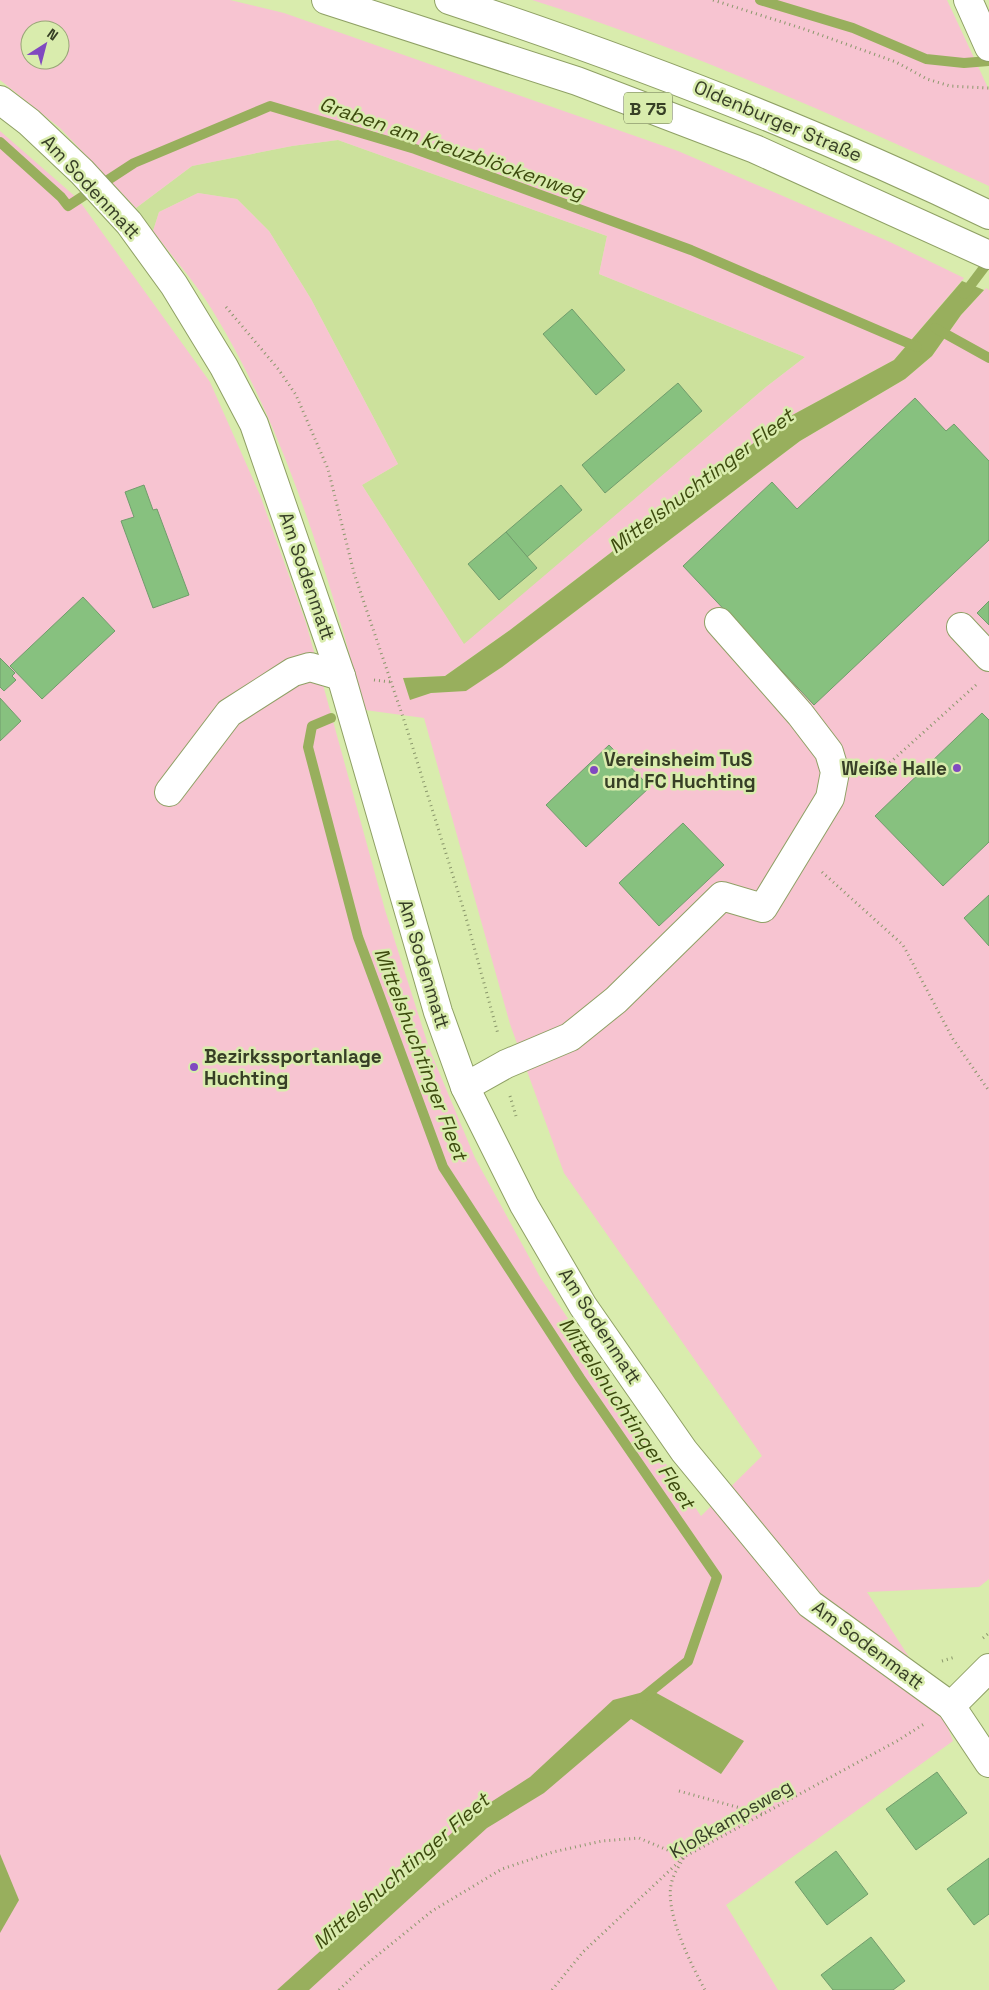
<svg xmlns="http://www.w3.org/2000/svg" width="989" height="1990" font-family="'Space Grotesk',sans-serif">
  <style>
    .built { fill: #cce19c }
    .green { fill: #f7c4d1; fill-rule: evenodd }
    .water { fill: #98af5d }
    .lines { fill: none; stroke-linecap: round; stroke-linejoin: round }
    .stream { stroke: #98af5d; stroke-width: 10 }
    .building { fill: #87c17f; stroke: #719c6c }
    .minor-casing { stroke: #8fa065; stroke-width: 30 }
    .highway-casing { stroke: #8fa065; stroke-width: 30 }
    .path { stroke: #8a976b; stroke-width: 3; stroke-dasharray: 1 4; stroke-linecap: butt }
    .minor { stroke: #fff; stroke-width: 28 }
    .highway { stroke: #fff; stroke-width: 28 }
    .poi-dot { fill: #8049c0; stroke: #d9ecad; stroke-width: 2 }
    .labels { text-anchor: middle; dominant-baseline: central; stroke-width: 5; stroke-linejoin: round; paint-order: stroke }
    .shield { fill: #d9ecad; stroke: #68734e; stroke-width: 1 }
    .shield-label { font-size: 18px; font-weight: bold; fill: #373f26 }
    .street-label { font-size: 19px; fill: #373f26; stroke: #d9ecad }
    .poi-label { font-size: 19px; font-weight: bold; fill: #373f26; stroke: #d9ecad; text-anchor: start }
    .water-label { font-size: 20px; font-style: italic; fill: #3d4b0e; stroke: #d9ecad }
  </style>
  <rect width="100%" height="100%" fill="#d9ecad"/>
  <polygon class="built" points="338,140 607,236 599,274 805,357 766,387 464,645 362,485 398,464 311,299 269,231 237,199 198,193 159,212 153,231 136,208 192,166 292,146"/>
  <g class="green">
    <path d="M0,0H230L284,13L678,151L890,242L964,278L894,360L785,419L510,630L445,676L403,678L410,699L431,693L466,690L502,667L800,441L905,379L932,356L961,315L986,288L989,290V1579L979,1587L867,1592L938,1702L953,1741L726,1905L778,1990H0V131L78,199L210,382L260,495L306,623L385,910L429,1048L475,1158L540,1277L701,1516L762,1456L564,1173L510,1024L424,718L365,710C328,575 287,433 214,313C197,284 173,258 153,231L159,212L198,193L237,199L269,231L311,299L398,464L362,485L464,644L766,387L805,357L599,274L607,236L338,140L292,146L192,166L136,208L60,128L0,80ZM30,30H60V60H30Z"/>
    <path d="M532,0H947L989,90V186C839,118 690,50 532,0Z"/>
  </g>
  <g class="water">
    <polygon points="962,281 984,290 961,315 932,356 905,379 800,441 502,667 466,691 431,693 410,700 403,678 445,676 510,630 785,419 894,360"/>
    <polygon points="651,1690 744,1741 721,1774 631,1719 544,1793 487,1828 309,1990 277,1990 474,1813 530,1777 613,1700"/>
    <polygon points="0,1854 19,1900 0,1933"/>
  </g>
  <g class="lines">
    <g class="stream">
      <polyline points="760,0 853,28 926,59 964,63 989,61"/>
      <polyline points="0,142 61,197 68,206 134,163 270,106 415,149 691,250 917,347"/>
      <polyline points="964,294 989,261"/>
      <polyline points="935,328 989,358"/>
      <polyline points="331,718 312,726 308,747 358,937 443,1167 580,1378 717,1577 688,1661 641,1699"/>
    </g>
  </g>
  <g class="building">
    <polygon points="572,309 625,370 596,395 543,334"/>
    <polygon points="678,383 702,411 605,493 582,465"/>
    <polygon points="915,398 946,431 954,424 989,461 989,540 814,705 683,566 772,482 797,509"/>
    <polygon points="144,485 153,510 157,509 189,595 153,608 121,521 134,517 125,492"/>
    <polygon points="561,485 582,510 527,557 506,532"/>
    <polygon points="506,532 537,568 499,600 468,564"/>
    <polygon points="83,597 115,631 42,699 10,666"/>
    <polygon points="989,601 989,625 977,613"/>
    <polygon points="0,658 15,673 12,676 16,680 4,691 0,687"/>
    <polygon points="0,698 21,721 0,741"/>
    <polygon points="982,713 989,720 989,842 943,886 875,816"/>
    <polygon points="609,745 650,787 586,847 546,805"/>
    <polygon points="683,823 724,865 659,926 619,883"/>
    <polygon points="989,895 989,946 964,918"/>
    <polygon points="937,1772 967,1813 916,1850 886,1809"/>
    <polygon points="836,1851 868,1894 827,1925 795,1882"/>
    <polygon points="989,1858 989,1914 974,1925 947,1889"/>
    <polygon points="871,1937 905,1981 893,1990 833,1990 821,1975"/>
  </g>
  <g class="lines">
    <g class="minor-casing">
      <g id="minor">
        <polyline points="968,0 989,47"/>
        <polyline points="0,100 29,122 82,172 129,223 174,285 224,367 254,424 341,676 438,1012 465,1087 524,1205 583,1306 684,1451 810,1604 951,1706 989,1763"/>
        <polyline points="961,627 989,657"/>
        <polyline points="169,792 229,713 293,672 310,667 341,676"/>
        <polyline points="465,1087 506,1064 570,1037 616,1000 722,896 763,908 830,798 835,772 829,752 800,714 719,622"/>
        <polyline points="951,1706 989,1668"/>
      </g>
    </g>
    <g class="highway-casing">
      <g id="highway">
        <polyline points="326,0 577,81 755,149 989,255"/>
        <path d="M449,0C633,61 814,130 989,215"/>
      </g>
    </g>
    <g class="path">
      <polyline points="713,0 804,29 896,62 927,79 950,86 989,88"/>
      <polyline points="226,307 279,370 296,395 328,469 354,573 406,726 465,914 498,1034"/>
      <polyline points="374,680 391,682"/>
      <polyline points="865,775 875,776 976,685"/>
      <polyline points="822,872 903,945 953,1039 989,1091"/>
      <polyline points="510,1096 516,1116"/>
      <polyline points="983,1638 989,1633"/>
      <polyline points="942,1661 955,1657"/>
      <polyline points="679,1791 762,1814"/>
      <path d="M339,1990L363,1967L432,1911L502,1869L553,1852L602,1841L639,1838L684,1857C680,1865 674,1873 672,1881C663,1910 691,1964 705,1990"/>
      <polyline points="552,1990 583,1952 684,1857 897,1741 924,1724"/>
    </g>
    <use href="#minor" class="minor"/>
    <use href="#highway" class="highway"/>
  </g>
  <g class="poi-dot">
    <circle cx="957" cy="768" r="5"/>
    <circle cx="594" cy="770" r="5"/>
    <circle cx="194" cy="1067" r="5"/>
  </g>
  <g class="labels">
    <rect class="shield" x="624" y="92.5" width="48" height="31" rx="4"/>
    <g class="shield-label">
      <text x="648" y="108">B 75</text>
    </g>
    <g class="street-label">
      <text transform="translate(778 121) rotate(23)">Oldenburger Straße</text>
      <text transform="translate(91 187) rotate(47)">Am Sodenmatt</text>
      <text transform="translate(307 576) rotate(71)">Am Sodenmatt</text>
      <text transform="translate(424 964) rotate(73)">Am Sodenmatt</text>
      <text transform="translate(600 1326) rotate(57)">Am Sodenmatt</text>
      <text transform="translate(868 1645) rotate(37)">Am Sodenmatt</text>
      <text transform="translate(731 1819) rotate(-30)">Kloßkampsweg</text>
    </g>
    <g class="poi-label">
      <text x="604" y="759">Vereinsheim TuS<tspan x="604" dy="22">und FC Huchting</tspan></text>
      <text x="947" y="768" text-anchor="end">Weiße Halle</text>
      <text x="204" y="1056">Bezirkssportanlage<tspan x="204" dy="22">Huchting</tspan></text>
    </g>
    <g class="water-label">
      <text transform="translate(452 148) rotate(19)">Graben am Kreuzblöckenweg</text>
      <text transform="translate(701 481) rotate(-37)">Mittelshuchtinger Fleet</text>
      <text transform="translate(421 1054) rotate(69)">Mittelshuchtinger Fleet</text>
      <text transform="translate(627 1413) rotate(56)">Mittelshuchtinger Fleet</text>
      <text transform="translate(401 1871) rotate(-41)">Mittelshuchtinger Fleet</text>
    </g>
  </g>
  <g transform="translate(45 45) rotate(36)"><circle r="24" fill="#d9ecad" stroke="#98a777"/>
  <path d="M0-4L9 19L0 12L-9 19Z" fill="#8049c0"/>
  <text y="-8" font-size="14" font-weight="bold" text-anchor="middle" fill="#373f26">N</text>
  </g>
</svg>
